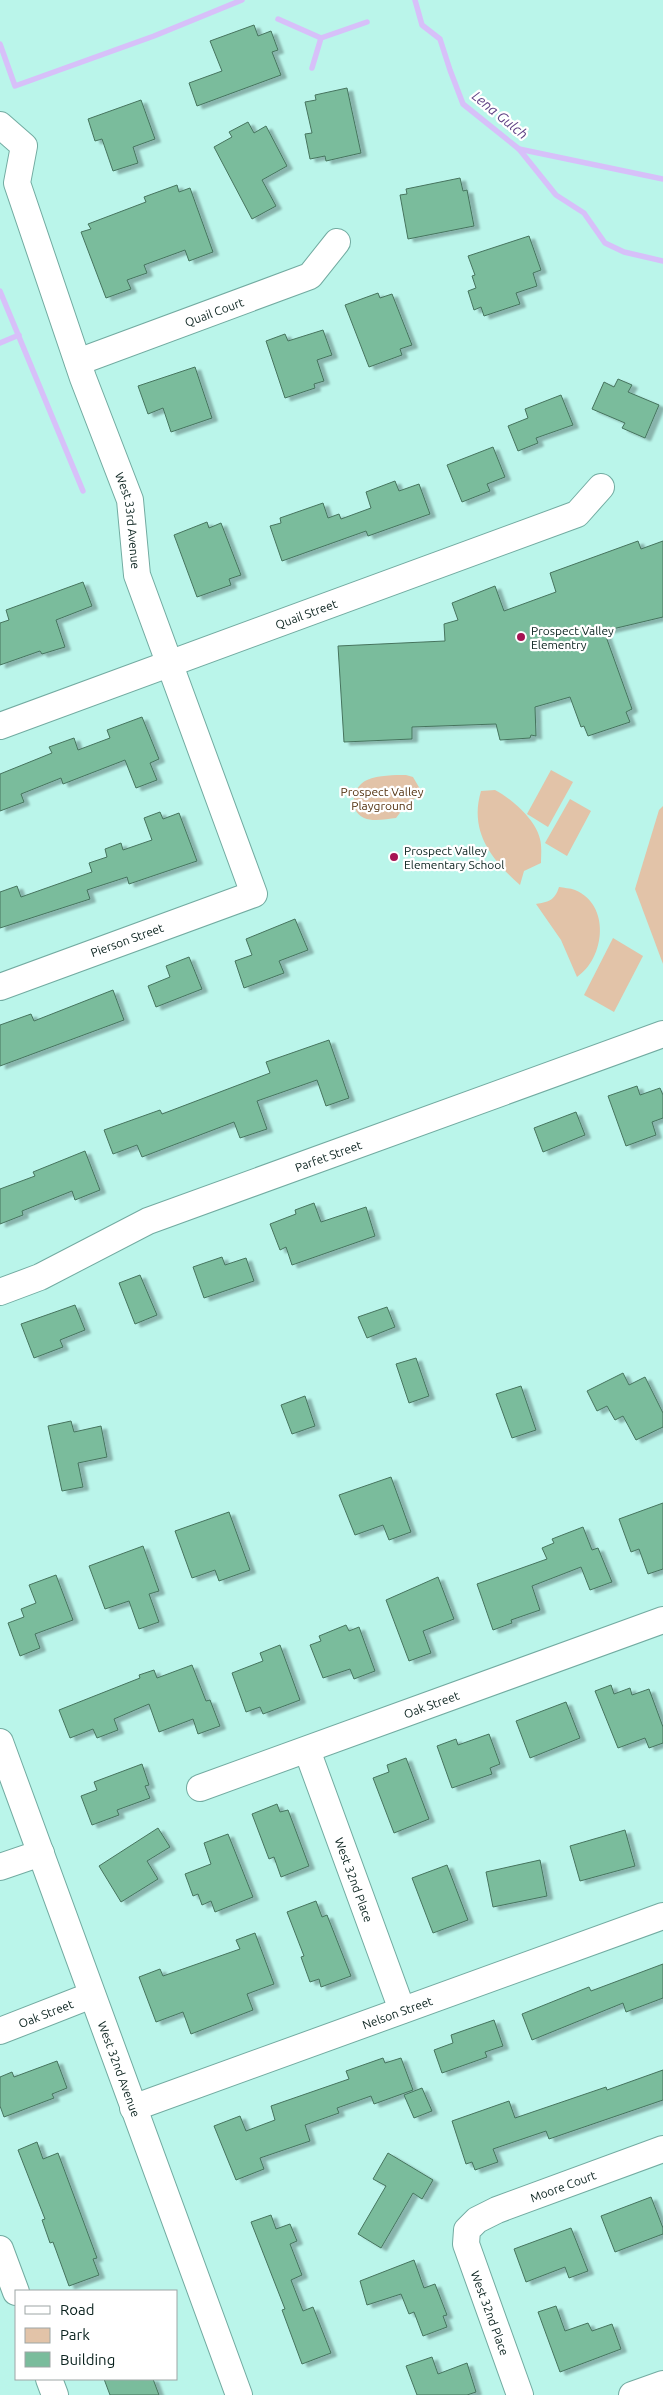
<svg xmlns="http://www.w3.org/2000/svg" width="663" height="2395" font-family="Ubuntu,sans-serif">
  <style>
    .green { fill: #e2c3a8 }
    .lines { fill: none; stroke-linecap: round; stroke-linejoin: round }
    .stream { stroke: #d7c0f9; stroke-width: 5.5 }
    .building { fill: #7abc9c; stroke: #46745e; filter: url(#shadow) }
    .minor-casing { stroke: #72aba1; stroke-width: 28 }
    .minor { stroke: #fff; stroke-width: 26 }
    .poi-dot { fill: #a61453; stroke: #fff; stroke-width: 2 }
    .labels { text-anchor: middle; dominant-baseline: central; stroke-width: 4.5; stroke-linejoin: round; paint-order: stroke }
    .street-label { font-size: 12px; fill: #09211d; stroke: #fff }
    .poi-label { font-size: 12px; fill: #09211d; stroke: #fff; text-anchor: start }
    .park-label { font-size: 12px; fill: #533210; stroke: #fff }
    .water-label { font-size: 14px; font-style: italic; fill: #5f4184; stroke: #fff }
  </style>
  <defs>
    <filter id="shadow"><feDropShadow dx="5.5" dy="3" stdDeviation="1" flood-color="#0004"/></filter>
  </defs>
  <rect width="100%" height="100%" fill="#baf5ea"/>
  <g class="green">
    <polygon points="551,770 573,782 548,827 527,814"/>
    <path d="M406,775L413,777L420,789V795L406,805L396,818C387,819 373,822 364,818C347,810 353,786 367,780C379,775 394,775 406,775Z"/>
    <path d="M495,790C512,799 536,820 540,839C542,846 541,856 541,863L524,871L520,885C491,859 469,831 481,791Z"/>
    <polygon points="570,799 591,811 567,856 545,843"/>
    <polygon points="663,806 663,964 635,889 659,810"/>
    <path d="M559,887C564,888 570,888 575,890C611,905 605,958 577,977L561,940L536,904C549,902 555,900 559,887Z"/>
    <polygon points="613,938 643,956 614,1012 584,995"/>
  </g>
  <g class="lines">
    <g class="stream">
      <polyline points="415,0 422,25 440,39 450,70 463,104 519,149 663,179"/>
      <polyline points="278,19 321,38 367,22"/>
      <polyline points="0,44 15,86 154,36 242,0"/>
      <polyline points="312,68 321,38"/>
      <polyline points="519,149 556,195 584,213 605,243 624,252 663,261"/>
      <polyline points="0,291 83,491"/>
      <polyline points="0,343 19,335"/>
    </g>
  </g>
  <g class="building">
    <polygon points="254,25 258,36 271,31 278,50 272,52 281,75 197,106 189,83 222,71 210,41"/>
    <polygon points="347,88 361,153 326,161 325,156 310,159 305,134 312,133 305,102 316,100 315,95"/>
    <polygon points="141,100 155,139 133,147 138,163 113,171 102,139 95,141 88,119"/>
    <polygon points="248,122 254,133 266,126 287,166 262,180 276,206 252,219 214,147 232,137 229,132"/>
    <polygon points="460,178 463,191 467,190 474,226 408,239 400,195 407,194 406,189"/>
    <polygon points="177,185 179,192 190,188 213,252 189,261 185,250 144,265 147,273 127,280 131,289 106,298 81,232 91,229 88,224 146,202 144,197"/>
    <polygon points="529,236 541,270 533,273 537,286 516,293 520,304 484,316 481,307 474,310 468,291 476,288 472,276 475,275 468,256"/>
    <polygon points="378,293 380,298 392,294 412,345 400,349 402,355 369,367 345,305"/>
    <polygon points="323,330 332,355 317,360 324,381 314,384 315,388 285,398 266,341 285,334 288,341"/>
    <polygon points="195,367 212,418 171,432 163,408 148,414 138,386"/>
    <polygon points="618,379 632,385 628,392 659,405 645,438 622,428 625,423 592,409 604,382 614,387"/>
    <polygon points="561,395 573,425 536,438 538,443 518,451 508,426 528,418 525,409"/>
    <polygon points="493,447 505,477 487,484 490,491 462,502 447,465"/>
    <polygon points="395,481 399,491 419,484 430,514 368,536 366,531 282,561 270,526 281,523 280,518 323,503 328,518 339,514 341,519 371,508 366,492"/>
    <polygon points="207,522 209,528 221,523 241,575 229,579 231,585 197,597 174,535"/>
    <polygon points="638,541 641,549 663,541 663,617 604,631 632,709 626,712 630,722 588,736 584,726 581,727 570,697 535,707 536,736 531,735 530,738 500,740 496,724 412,727 412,739 344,742 338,646 445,641 444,624 458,620 452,603 495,586 504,611 556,592 550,573"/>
    <polygon points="83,582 92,606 56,620 65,647 42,654 40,651 0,665 0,623 9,620 6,610"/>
    <polygon points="142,717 159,759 150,763 157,780 136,788 125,760 63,784 61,778 21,794 24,802 0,811 0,774 52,753 49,747 74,738 78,750 110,738 107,730"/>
    <polygon points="160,812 163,819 179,813 197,861 129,884 127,877 87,890 90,899 0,928 0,892 17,886 21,897 92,872 89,863 107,857 105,849 121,843 123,850 152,840 144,818"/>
    <polygon points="295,919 308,950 279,961 284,973 244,988 235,961 252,955 246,939"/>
    <polygon points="189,957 202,989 156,1007 148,986 170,977 166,966"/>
    <polygon points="113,990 124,1020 0,1066 0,1025 31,1014 34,1021"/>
    <polygon points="329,1040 349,1098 326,1106 317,1080 257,1101 267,1129 240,1138 234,1122 142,1157 137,1145 113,1154 104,1130 160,1110 162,1114 270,1073 266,1062"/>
    <polygon points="637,1086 640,1095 660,1088 663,1095 663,1118 652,1122 656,1135 626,1146 608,1096"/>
    <polygon points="576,1112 585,1135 543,1152 534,1128"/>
    <polygon points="85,1151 100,1190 75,1200 72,1191 22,1211 23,1215 0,1224 0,1189 35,1176 33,1172"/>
    <polygon points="314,1203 321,1222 366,1207 375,1236 292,1265 286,1247 280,1250 270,1224 296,1214 295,1210"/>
    <polygon points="222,1257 225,1265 246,1258 254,1281 204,1298 193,1267"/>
    <polygon points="140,1275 157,1315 135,1324 119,1283"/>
    <polygon points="75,1305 85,1330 60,1340 63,1347 34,1358 21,1324"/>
    <polygon points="387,1307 395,1327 367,1338 358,1317"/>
    <polygon points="416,1358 429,1396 409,1403 396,1364"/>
    <polygon points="623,1373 629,1385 645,1377 663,1413 663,1427 636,1440 623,1416 615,1420 607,1406 597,1411 587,1391"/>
    <polygon points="521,1386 536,1430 512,1438 496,1394"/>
    <polygon points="305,1396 315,1426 292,1434 281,1405"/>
    <polygon points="71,1421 74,1432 101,1426 107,1457 78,1463 83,1487 62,1491 48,1426"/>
    <polygon points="391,1477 411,1532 389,1540 383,1525 355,1535 339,1495"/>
    <polygon points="663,1503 663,1569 648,1574 639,1549 631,1552 619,1519"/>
    <polygon points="229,1512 250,1570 219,1581 215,1570 192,1578 175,1531"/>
    <polygon points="583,1527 592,1550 598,1548 612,1582 590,1590 581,1567 532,1586 540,1610 511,1620 512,1623 493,1630 477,1584 547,1559 542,1548 554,1543 552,1539"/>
    <polygon points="143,1546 159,1591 149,1594 159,1622 139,1629 129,1601 105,1609 89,1566"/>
    <polygon points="56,1575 73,1620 35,1634 40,1648 20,1656 8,1623 24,1617 21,1609 36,1603 29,1585"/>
    <polygon points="438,1577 454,1619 423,1631 431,1653 409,1661 386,1600"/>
    <polygon points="346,1625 349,1631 359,1627 375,1671 354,1679 350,1669 323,1678 310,1645 321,1641 319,1636"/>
    <polygon points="280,1645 300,1700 263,1714 260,1707 246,1712 232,1673 263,1661 260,1653"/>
    <polygon points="192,1665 206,1701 210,1700 220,1726 198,1734 193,1719 159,1732 149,1704 114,1719 118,1730 97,1738 93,1729 70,1738 59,1710 140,1678 139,1675 154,1670 157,1678"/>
    <polygon points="611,1685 614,1694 630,1688 632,1695 649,1689 663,1727 663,1743 649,1748 645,1738 618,1748 595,1691"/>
    <polygon points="566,1702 580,1738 530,1758 516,1721"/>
    <polygon points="489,1734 500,1764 490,1768 492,1774 452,1788 437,1746 456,1739 458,1745"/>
    <polygon points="406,1758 429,1819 394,1833 373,1778 389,1772 387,1765"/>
    <polygon points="142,1764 149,1785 145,1786 150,1798 117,1810 119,1815 92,1825 81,1796 97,1790 94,1782"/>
    <polygon points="277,1804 280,1812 288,1810 309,1866 281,1877 274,1857 269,1859 252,1814"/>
    <polygon points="158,1828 170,1847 147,1861 158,1879 121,1902 99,1866"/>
    <polygon points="625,1830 635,1866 580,1881 570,1846"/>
    <polygon points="228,1834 253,1897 215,1912 211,1901 202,1905 198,1894 193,1896 185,1874 211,1864 204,1843"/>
    <polygon points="540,1860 547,1896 493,1907 486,1872"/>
    <polygon points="447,1865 468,1920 433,1933 412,1878"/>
    <polygon points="316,1901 322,1917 327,1915 351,1976 321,1987 319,1979 310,1982 301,1957 304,1956 287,1912"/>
    <polygon points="255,1933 274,1984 247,1994 253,2010 191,2034 183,2012 156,2022 139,1977 160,1969 163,1976 240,1949 236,1940"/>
    <polygon points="663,1964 663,1998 626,2012 623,2003 532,2040 522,2014 589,1987 591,1991"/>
    <polygon points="494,2020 503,2046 485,2052 487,2057 442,2073 434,2050 453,2043 451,2035"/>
    <polygon points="383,2058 385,2063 401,2058 413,2090 374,2104 371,2096 337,2108 339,2113 305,2125 310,2141 260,2158 264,2169 236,2180 214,2126 240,2116 246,2131 275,2120 271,2106 349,2079 346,2071"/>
    <polygon points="57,2061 67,2088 52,2094 54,2098 4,2117 0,2106 0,2077 12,2072 14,2077"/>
    <polygon points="663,2070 663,2100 549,2139 546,2131 493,2149 498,2162 475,2170 472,2162 466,2164 452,2121 509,2101 515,2118 606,2087 607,2090"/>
    <polygon points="422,2088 432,2111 414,2118 404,2095"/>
    <polygon points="37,2142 43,2159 58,2153 97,2258 93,2259 99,2275 69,2286 53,2242 50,2243 42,2220 45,2219 18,2150"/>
    <polygon points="388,2153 433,2180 422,2199 413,2193 381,2248 358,2234 386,2186 373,2179"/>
    <polygon points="651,2197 663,2228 663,2234 615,2252 601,2216"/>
    <polygon points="271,2215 276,2229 290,2224 297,2241 290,2244 302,2275 291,2280 303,2311 313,2307 331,2353 302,2364 282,2310 285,2309 251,2222"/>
    <polygon points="571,2228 588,2271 569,2278 565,2267 526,2282 514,2249"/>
    <polygon points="414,2260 424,2288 435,2284 447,2315 443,2316 447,2327 423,2336 414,2312 409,2314 401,2294 367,2305 360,2281"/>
    <polygon points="556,2306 565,2331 588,2323 592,2331 612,2324 621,2349 560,2372 538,2312"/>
    <polygon points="432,2357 438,2374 467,2363 476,2392 467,2395 417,2395 406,2366"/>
    <polygon points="104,2379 153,2379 159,2395 110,2395"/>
  </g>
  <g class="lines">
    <g class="minor-casing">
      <g id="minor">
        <path id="s1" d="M0,125L24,146L17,183L83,378L130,500L137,575L254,894L0,987"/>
        <path id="s2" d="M78,362L310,276L337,242"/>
        <path id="s3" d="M0,726L577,514L601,487"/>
        <path id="s4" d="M0,1292L40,1277L148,1221L663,1034"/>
        <path id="s5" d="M0,1742L239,2395"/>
        <path id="s6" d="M307,1750L402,2010"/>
        <path id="s7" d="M200,1788L663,1620"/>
        <polyline points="0,1867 41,1853"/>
        <path id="s8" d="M0,2031L92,1995"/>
        <path id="s9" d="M133,2108L663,1916"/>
        <polyline points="0,2249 16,2292"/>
        <polyline points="49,2379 55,2395"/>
        <path id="s10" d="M520,2395L466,2244L467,2230L477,2220L497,2210L663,2149"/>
        <polyline points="632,2395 663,2384"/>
      </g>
    </g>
    <use href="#minor" class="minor"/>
  </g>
  <g class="poi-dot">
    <circle cx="521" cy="637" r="5"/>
    <circle cx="394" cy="857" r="5"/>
  </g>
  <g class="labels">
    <g class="street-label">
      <text stroke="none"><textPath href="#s2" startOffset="145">Quail Court</textPath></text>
      <text stroke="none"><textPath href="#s1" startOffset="426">West 33rd Avenue</textPath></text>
      <text stroke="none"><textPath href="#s3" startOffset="326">Quail Street</textPath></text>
      <text transform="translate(127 940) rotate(-20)">Pierson Street</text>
      <text stroke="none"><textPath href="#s4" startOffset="356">Parfet Street</textPath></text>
      <text stroke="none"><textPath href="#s7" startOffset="246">Oak Street</textPath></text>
      <text stroke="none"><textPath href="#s6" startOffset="138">West 32nd Place</textPath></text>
      <text stroke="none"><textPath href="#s9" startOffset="281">Nelson Street</textPath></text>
      <text stroke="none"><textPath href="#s8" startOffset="49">Oak Street</textPath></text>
      <text stroke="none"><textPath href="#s5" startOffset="348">West 32nd Avenue</textPath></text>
      <text stroke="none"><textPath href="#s10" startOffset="281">Moore Court</textPath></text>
      <text transform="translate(490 2313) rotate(70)">West 32nd Place</text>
    </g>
    <g class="poi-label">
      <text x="531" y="630">Prospect Valley<tspan x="531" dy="14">Elementry</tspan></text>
      <text x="404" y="850">Prospect Valley<tspan x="404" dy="14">Elementary School</tspan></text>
    </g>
    <g class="park-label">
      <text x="382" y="791">Prospect Valley<tspan x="382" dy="14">Playground</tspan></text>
    </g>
    <g class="water-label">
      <text transform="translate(500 115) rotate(39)">Lena Gulch</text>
    </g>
  </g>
  <rect x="15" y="2290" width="162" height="90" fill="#ffffff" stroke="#9da6a5"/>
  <rect x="25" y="2306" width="25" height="8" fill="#ffffff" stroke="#9da6a5"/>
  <text x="60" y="2315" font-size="15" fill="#09211d">Road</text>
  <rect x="25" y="2328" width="25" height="15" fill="#e2c3a8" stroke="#9da6a5"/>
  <text x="60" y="2340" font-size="15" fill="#09211d">Park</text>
  <rect x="25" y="2352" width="25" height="15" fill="#7abc9c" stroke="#9da6a5"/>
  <text x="60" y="2365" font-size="15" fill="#09211d">Building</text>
</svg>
